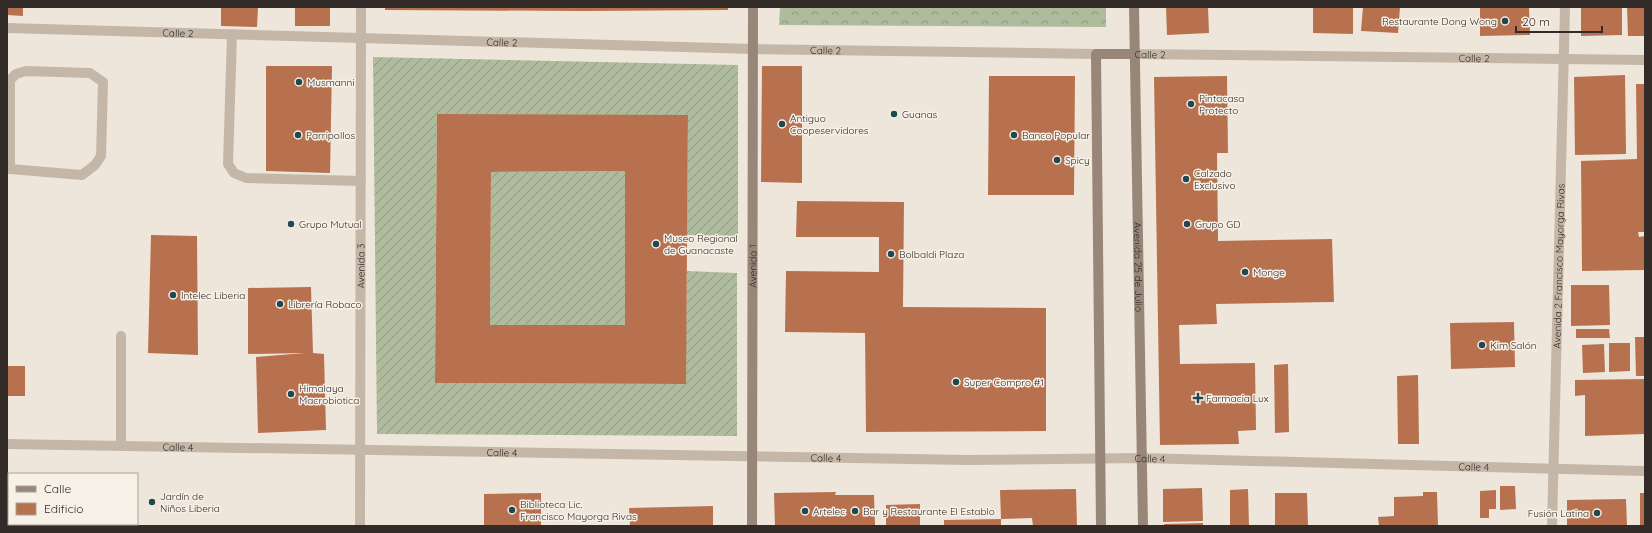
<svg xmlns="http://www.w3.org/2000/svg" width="1652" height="533" font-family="Quicksand,sans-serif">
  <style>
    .forest { fill: url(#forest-crowns) }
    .garden { fill: url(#garden-furrows) }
    .building { fill: #b8714e; fill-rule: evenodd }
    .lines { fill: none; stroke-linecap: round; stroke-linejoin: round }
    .lane { stroke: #c5b7a8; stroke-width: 10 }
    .street { stroke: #c5b7a8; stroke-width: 10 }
    .secondary { stroke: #988779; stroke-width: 10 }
    .poi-dot { fill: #21484f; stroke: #f7f0e6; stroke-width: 1.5 }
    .labels { text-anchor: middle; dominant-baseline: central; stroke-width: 3; stroke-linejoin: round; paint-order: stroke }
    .poi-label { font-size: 10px; fill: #322b27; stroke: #f7f0e6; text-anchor: start }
    .street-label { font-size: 10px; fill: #322b27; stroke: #f7f0e6 }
  </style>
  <defs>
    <pattern id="forest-crowns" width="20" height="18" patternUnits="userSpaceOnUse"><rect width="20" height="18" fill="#aebb9c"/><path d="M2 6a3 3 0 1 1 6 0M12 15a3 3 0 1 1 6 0" fill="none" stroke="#8e987f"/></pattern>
    <pattern id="garden-furrows" width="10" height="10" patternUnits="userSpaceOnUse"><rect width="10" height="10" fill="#aebb9c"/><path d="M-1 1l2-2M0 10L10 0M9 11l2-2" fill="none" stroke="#8e987f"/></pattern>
  </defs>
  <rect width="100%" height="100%" fill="#eee6da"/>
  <polygon class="forest" points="780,7 1106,7 1106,27 779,25"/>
  <g class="garden">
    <polygon points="373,57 738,65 738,236 687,235 688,115 437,115 435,383 685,384 687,271 737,273 737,436 377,434"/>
    <polygon points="625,171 625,325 490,325 491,172"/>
  </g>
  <g class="building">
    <polygon points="7,7 23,7 23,16 7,15"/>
    <polygon points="221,7 258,7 257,27 221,26"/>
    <rect x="295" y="7" width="35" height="19"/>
    <polygon points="385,7 728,7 728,10 584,11 385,10"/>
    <polygon points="1166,7 1208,7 1209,33 1167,35"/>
    <polygon points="1313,7 1353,7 1353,34 1313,33"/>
    <polygon points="1363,7 1400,7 1398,33 1361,31"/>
    <polygon points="1480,7 1529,7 1530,35 1480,36"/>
    <polygon points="1581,7 1622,7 1622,35 1581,36"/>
    <polygon points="1627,7 1645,7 1645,36 1628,36"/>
    <polygon points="266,66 332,66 330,173 266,171"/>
    <polygon points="762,66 802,66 802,183 761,182"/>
    <polygon points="1625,75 1626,154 1575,155 1574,77"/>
    <polygon points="989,76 1075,76 1074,195 988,195"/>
    <polygon points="1227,76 1228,153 1217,153 1218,241 1332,239 1334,302 1216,304 1217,324 1179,325 1180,364 1255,363 1256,430 1238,431 1239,444 1160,445 1154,77"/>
    <polygon points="1636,84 1645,84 1645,232 1638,232 1639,237 1645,236 1645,270 1582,271 1581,161 1637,159"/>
    <path d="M437,114L688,115L686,384L435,383ZM625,171V325H490L491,172Z"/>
    <polygon points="797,201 904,202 903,307 1046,308 1046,431 866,432 865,333 785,332 786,271 879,272 879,237 796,237"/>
    <polygon points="151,235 197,236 198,355 148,353"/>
    <polygon points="1571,285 1609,285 1610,325 1571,326"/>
    <polygon points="311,287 313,353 324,354 326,430 258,433 256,357 305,353 248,354 248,288"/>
    <polygon points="1514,322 1515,367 1451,369 1450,323"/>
    <polygon points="1576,329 1609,329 1610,338 1576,338"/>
    <polygon points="1635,337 1645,337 1645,376 1636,376"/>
    <polygon points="1609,343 1630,343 1630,371 1609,372"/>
    <polygon points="1604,344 1605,372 1583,373 1582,345"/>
    <polygon points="1288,364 1289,432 1275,433 1274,365"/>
    <rect x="7" y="366" width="18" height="30"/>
    <polygon points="1418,375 1419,444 1398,444 1397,376"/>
    <polygon points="1645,379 1645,434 1585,436 1585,395 1575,396 1575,380"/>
    <polygon points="1500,486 1515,486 1516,509 1500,510"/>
    <polygon points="1202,488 1203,521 1163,522 1163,489"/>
    <polygon points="1076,489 1077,526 1033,526 1032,518 1001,519 1000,490"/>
    <polygon points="1248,489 1249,526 1230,526 1230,490"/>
    <polygon points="1496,490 1496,509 1489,509 1489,518 1480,518 1480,491"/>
    <polygon points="836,492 835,495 874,495 875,526 775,526 774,493"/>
    <polygon points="1423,492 1437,492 1438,526 1379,526 1378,517 1394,516 1394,497 1423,496"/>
    <polygon points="541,493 541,526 484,526 484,494"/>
    <polygon points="1275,493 1307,493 1308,526 1275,526"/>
    <rect x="1640" y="493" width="5" height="33"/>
    <polygon points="1626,499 1627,526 1567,526 1567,500"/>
    <polygon points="920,504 920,526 886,526 886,505"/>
    <polygon points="713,506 713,526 630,526 629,508"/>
    <polygon points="1001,519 1001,526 944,526 944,520"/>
    <polygon points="1203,523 1203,526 1164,526 1164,524"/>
  </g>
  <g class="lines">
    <g class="lane">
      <polyline points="232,34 228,164 234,173 246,178 361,181"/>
      <polyline points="7,169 10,169 82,175 95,165 101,156 103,82 90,73 26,71 16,74 10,80 10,169"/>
      <polyline points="121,446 121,336"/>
    </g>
    <g class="street">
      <path id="s1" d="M7,28L753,49L1096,54"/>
      <path id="s2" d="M1135,54L1645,60"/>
      <path id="s3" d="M7,444L969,460L1141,458L1645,471"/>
      <path id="s4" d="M360,526L361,7"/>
      <path id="s5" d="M1552,526L1565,7"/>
    </g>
    <g class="secondary">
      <path id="s6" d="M1134,7L1143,526"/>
      <path id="s7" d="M752,526L753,7"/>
      <polyline points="1101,526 1096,54 1135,54"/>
    </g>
  </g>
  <g class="poi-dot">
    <circle cx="1505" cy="21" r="4"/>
    <circle cx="299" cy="82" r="4"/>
    <circle cx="1191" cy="104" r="4"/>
    <circle cx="894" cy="114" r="4"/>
    <circle cx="782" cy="124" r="4"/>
    <circle cx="298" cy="135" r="4"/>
    <circle cx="1014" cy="135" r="4"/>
    <circle cx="1057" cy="160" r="4"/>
    <circle cx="1186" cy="179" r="4"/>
    <circle cx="291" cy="224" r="4"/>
    <circle cx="1187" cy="224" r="4"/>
    <circle cx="656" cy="244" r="4"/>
    <circle cx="891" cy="254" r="4"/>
    <circle cx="1245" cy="272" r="4"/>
    <circle cx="173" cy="295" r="4"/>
    <circle cx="280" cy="304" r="4"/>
    <circle cx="1482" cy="345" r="4"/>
    <circle cx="956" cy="382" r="4"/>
    <circle cx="291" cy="394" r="4"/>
    <path d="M1196 392h4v4h4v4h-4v4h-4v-4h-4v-4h4z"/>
    <circle cx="152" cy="502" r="4"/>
    <circle cx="512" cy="510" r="4"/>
    <circle cx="805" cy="511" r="4"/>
    <circle cx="855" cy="511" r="4"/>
    <circle cx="1597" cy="513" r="4"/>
  </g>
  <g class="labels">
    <g class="poi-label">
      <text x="1497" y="21" text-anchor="end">Restaurante Dong Wong</text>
      <text x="307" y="82">Musmanni</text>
      <text x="1199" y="98">Pintacasa<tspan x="1199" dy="12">Protecto</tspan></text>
      <text x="902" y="114">Guanas</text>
      <text x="790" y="118">Antiguo<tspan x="790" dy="12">Coopeservidores</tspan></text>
      <text x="306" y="135">Parripollos</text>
      <text x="1022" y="135">Banco Popular</text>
      <text x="1065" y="160">Spicy</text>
      <text x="1194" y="173">Calzado<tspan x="1194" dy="12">Exclusivo</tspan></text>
      <text x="299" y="224">Grupo Mutual</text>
      <text x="1195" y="224">Grupo GD</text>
      <text x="664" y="238">Museo Regional<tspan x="664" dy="12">de Guanacaste</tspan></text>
      <text x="899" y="254">Bolbaldi Plaza</text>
      <text x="1253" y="272">Monge</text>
      <text x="181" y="295">Intelec Liberia</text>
      <text x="288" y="304">Librería Robaco</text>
      <text x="1490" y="345">Kim Salón</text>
      <text x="964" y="382">Super Compro #1</text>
      <text x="299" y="388">Himalaya<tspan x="299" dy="12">Macrobiotica</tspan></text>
      <text x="1206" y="398">Farmacia Lux</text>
      <text x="160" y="496">Jardín de<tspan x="160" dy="12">Niños Liberia</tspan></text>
      <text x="520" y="504">Biblioteca Lic.<tspan x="520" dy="12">Francisco Mayorga Rivas</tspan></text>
      <text x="813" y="511">Artelec</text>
      <text x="863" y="511">Bar y Restaurante El Establo</text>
      <text x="1589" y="513" text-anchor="end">Fusión Latina</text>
    </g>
    <g class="street-label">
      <text stroke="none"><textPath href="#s1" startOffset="171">Calle 2</textPath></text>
      <text stroke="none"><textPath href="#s1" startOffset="495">Calle 2</textPath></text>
      <text stroke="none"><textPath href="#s1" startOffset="819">Calle 2</textPath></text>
      <text stroke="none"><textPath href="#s2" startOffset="15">Calle 2</textPath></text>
      <text stroke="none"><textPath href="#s2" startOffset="339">Calle 2</textPath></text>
      <text stroke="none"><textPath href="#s7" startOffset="260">Avenida 1</textPath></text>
      <text stroke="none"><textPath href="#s6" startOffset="260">Avenida 25 de Julio</textPath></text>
      <text stroke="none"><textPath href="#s5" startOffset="260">Avenida 2 Francisco Mayorga Rivas</textPath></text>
      <text stroke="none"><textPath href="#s4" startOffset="260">Avenida 3</textPath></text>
      <text stroke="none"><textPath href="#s3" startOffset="171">Calle 4</textPath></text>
      <text stroke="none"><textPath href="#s3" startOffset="495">Calle 4</textPath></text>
      <text stroke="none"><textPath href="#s3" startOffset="819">Calle 4</textPath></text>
      <text stroke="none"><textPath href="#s3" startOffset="1143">Calle 4</textPath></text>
      <text stroke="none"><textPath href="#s3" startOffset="1467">Calle 4</textPath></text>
    </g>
  </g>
  <rect width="1652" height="533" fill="none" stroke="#322b27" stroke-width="16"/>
  <rect x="8" y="473" width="130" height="52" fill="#f7f0e6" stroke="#a8a19a"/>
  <rect x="16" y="486" width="20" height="6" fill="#988779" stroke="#a8a19a"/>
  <text x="44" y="493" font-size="12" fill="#322b27">Calle</text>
  <rect x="16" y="503" width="20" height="12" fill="#b8714e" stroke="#a8a19a"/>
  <text x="44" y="513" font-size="12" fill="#322b27">Edificio</text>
  <path d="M1516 26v6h86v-6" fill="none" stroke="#322b27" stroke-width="2"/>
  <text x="1522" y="26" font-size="12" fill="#322b27" stroke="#f7f0e6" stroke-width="3" paint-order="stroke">20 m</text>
</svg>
